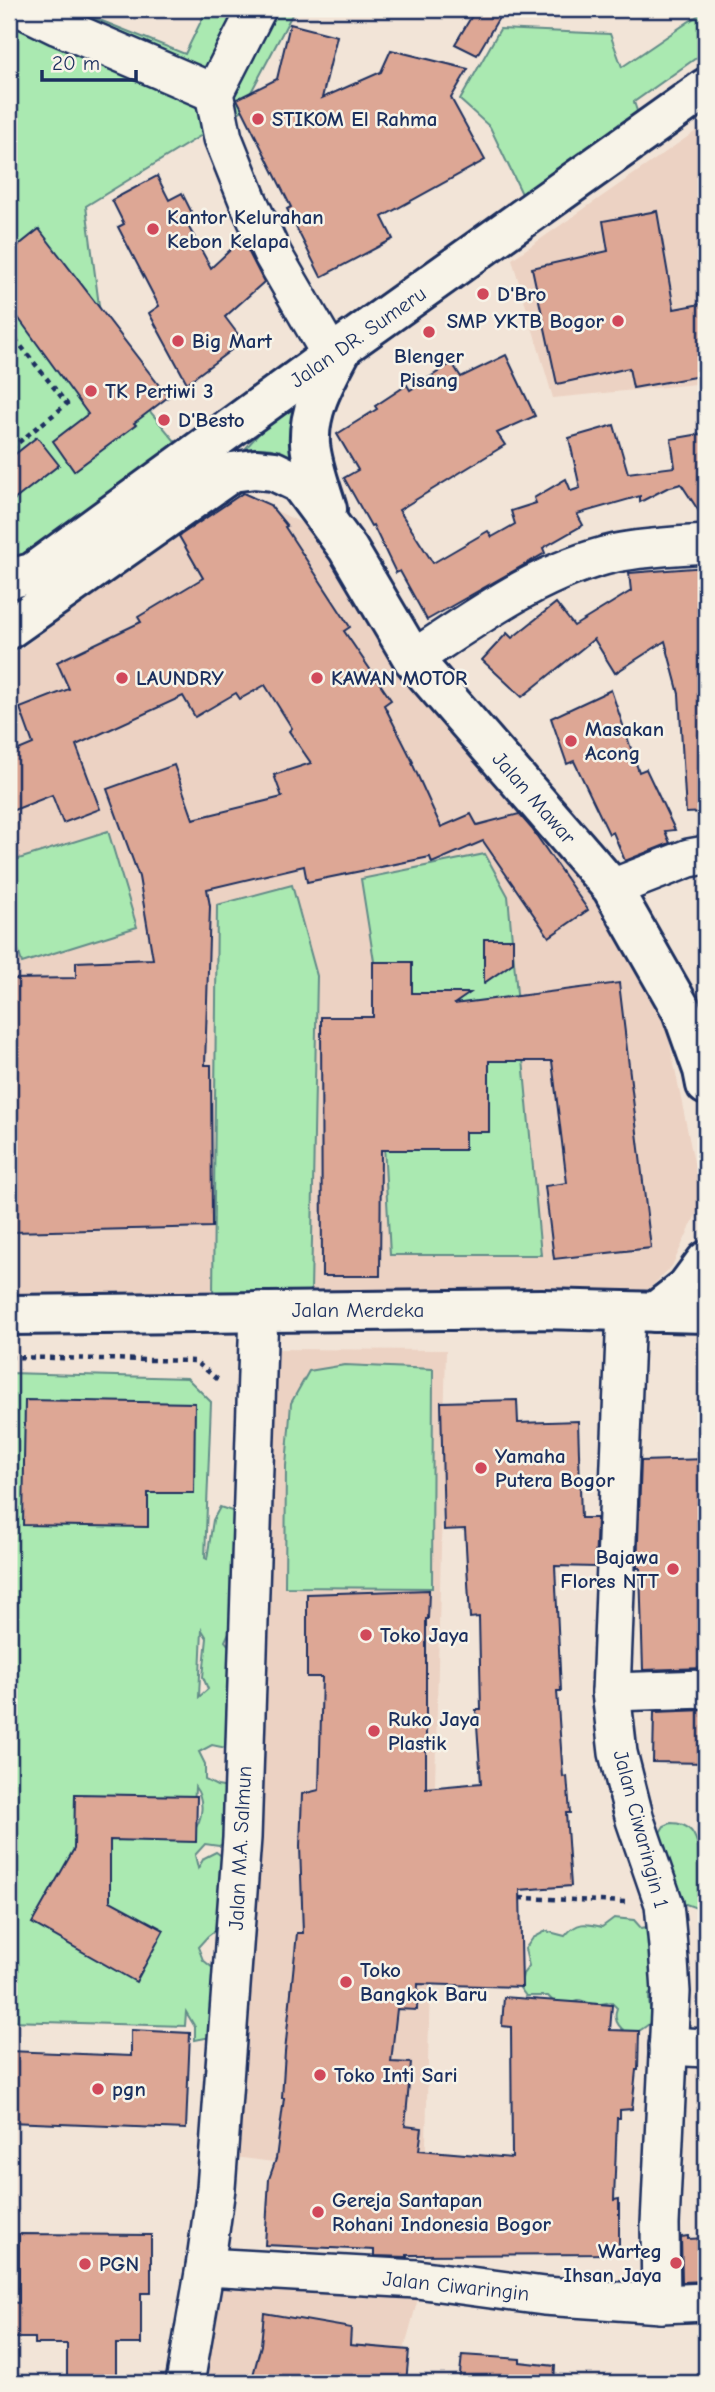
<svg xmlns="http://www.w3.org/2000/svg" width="715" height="2392" font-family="'Comic Neue',sans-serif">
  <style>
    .built { fill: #ecd2c3 }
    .green { fill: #aae9b1; stroke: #628c88; stroke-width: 2; fill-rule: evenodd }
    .building { fill: #dda795; stroke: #1b2f5e; stroke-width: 2 }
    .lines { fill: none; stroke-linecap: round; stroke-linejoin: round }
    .minor-casing { stroke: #1b2f5e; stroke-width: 42 }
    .major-casing { stroke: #1b2f5e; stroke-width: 44 }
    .path { stroke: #1b2f5e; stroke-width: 4.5; stroke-dasharray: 5 5; stroke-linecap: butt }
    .minor { stroke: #f7f3e8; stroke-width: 37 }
    .major { stroke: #f7f3e8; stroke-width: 38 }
    .poi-dot { fill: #d1495b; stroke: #f7f3e8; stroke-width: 2.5 }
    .labels { text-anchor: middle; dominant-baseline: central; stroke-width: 5; stroke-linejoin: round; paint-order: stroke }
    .poi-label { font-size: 21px; font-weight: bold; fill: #1b2f5e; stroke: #f7f3e8; text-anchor: start }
    .street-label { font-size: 21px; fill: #1b2f5e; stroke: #f7f3e8 }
  </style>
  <rect width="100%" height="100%" fill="#f2e4d7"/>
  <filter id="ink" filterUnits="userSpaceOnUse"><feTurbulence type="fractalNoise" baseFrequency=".0143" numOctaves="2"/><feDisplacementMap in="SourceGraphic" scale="14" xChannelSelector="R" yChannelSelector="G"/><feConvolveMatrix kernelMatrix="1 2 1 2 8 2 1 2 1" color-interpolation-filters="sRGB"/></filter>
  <g filter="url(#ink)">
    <g class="built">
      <polygon points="706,124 706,383 553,398 512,259"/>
      <polygon points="237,502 268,507 308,526 399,669 560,835 656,975 702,1202 672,1266 650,1288 604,1308 9,1307 9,658 162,541"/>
      <polygon points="269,1349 446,1350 425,2181 234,2157 259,1856"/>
      <polygon points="205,2267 423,2280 395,2383 184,2383"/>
    </g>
    <g class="green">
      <polygon points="9,9 72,9 185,54 207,9 295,9 241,111 86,206 106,359 180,447 9,568"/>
      <polygon points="706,10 706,51 634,102 644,132 533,217 490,127 460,100 500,29 610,34 622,67"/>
      <path d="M297,406C286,434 289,448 303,473C284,451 276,445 245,449L263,429Z"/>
      <polygon points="108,831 137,927 22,963 9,920 9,862"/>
      <polygon points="485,854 508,896 541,1255 390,1255 374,961 361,879"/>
      <polygon points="292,885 317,976 311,1292 213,1295 217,905"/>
      <polygon points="345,1365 433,1369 432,1588 285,1587 286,1466 291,1403 309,1371"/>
      <path d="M9,1373L187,1378L211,1402L205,1558L207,1559L213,1520L220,1507L232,1511L241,1522L231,1628L225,1641L233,1651L239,1739L226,1748L212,1745L199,1752L205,1764V1780L217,1786L230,1788L233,1840L219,1846L205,1844L195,1855L198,1868L204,1858L216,1852L227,1860L231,1919L208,1936L198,1947L203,1960L214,1969L211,2037L195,2040V2027L186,2012L185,2026L9,2021ZM202,1630L207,1638L203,1677L208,1689L199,1697ZM195,1787C205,1800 203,1819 193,1832Z"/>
      <path d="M671,1823C695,1823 696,1840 703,1860L706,1862V1918L697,1908L683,1903L677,1899L653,1844L664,1826Z"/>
      <path d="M614,1918L634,1920L641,1928L646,1927L649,1931L656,1986L649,1995C648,2021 663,2017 634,2034C621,2032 612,2021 617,2008L611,2002L595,2005L580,2000L571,2003H555L548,1996H526L520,1988L523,1974L529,1966L525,1949L533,1938L546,1931L565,1936C577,1921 586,1923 602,1927Z"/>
      <polygon points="9,2374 47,2383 9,2383"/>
    </g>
    <g class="building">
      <polygon points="476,9 504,9 477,55 455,44"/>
      <polygon points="290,24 337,36 322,98 381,72 391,50 468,69 451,98 485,160 382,217 393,239 321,277 287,209 291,207 237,99 277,79"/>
      <polygon points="157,176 169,200 182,193 194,217 187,224 211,268 242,239 264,282 225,317 243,341 187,383 149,313 159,306 118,227 124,224 112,200"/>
      <polygon points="657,211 674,309 706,303 706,375 633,388 629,368 557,384 532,268 608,251 603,221"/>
      <polygon points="39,229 168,397 134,423 136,425 74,471 53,441 88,414 9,305 9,253"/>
      <polygon points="506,355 535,416 497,433 505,445 399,510 433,563 488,531 492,537 515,524 511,511 536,503 534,498 566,479 571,491 580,488 569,438 614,425 628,473 675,467 671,439 706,433 706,522 681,484 667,488 640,502 640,496 577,514 583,525 543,548 545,553 427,620 400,571 396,573 373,525 371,526 344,478 358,470 337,434 377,409 375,406 407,385 410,390 452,363 461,377"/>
      <polygon points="37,437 59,465 9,504 9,459"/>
      <polygon points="243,493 270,505 287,526 285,527 350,627 344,631 391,700 384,705 413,762 412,763 441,827 471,814 477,825 519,814 532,829 588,910 549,937 483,841 432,863 430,857 307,882 304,866 207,889 210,906 205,1065 211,1065 212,1227 12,1232 10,979 76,978 76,962 153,959 139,877 107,789 174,765 193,819 282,797 274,775 311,763 289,731 292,728 265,685 240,699 236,693 195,717 183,696 76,745 100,809 63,823 52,795 9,812 9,754 33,744 20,708 69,689 57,662 141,622 138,617 203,578 179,536"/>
      <polygon points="706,567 706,812 686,813 679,694 665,641 615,673 594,639 522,697 482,660 507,633 512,638 556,603 574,626 631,591 629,573"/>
      <polygon points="611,690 639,772 646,769 675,830 665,831 670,843 625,861 613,832 609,834 574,761 567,764 551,718"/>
      <polygon points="484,939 513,939 513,963 484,983"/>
      <polygon points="373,962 412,962 412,993 470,993 454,1004 619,983 651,1248 554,1259 545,1186 567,1183 552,1061 489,1061 489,1132 465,1132 465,1150 381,1150 380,1276 322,1276 321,1017 373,1017"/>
      <polygon points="25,1400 195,1403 194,1493 148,1493 148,1527 23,1525"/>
      <polygon points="517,1400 518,1423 578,1421 581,1518 597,1518 595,1567 555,1566 561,1691 557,1691 563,1777 567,1776 570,1813 566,1813 571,1886 520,1890 522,1987 418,1984 417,2010 397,2009 391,2062 411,2063 405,2126 422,2128 419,2150 512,2158 511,2027 502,2026 504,1997 612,2005 610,2030 639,2031 638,2070 636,2070 632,2109 620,2110 620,2118 617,2118 614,2200 619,2199 619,2254 407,2255 407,2257 374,2256 374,2250 265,2245 269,2179 276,2159 284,2098 282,2098 285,2052 297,1933 303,1933 300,1846 302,1794 319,1790 322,1677 307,1677 307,1594 429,1590 428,1619 426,1619 426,1788 481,1783 476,1710 481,1710 479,1617 470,1618 465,1529 444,1530 441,1402"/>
      <polygon points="706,1459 706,1668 643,1670 640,1568 637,1568 641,1461"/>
      <polygon points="706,1710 706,1763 653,1762 654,1712"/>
      <polygon points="75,1794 197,1796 196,1842 110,1840 110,1901 164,1930 136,1982 32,1923 74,1849"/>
      <polygon points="131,2030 190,2033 186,2129 9,2122 9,2051 131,2056"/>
      <polygon points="19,2234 151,2235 151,2293 141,2293 141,2344 116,2344 116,2383 67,2383 67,2344 35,2344 35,2338 9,2338 9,2302 19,2303"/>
      <polygon points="688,2236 688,2239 706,2238 706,2281 682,2282 681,2237"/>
      <polygon points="264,2313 351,2328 350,2345 409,2350 406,2383 251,2383 261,2345"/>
      <polygon points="462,2355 520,2359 520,2362 555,2366 554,2383 459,2383"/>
    </g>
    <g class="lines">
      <g class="minor-casing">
        <g id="minor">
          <polyline points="23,9 58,26 214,93"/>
          <polyline points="257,9 214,93 223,138 249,203 273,255 331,355"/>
          <path d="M413,659C477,617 540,570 616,553C645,547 676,546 706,544"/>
          <polyline points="612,888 689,858 706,855"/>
          <polyline points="626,1311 611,1692 618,1753 635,1820 664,1904 668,1946 671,1992 660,2224 661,2304"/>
          <polyline points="611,1692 706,1689"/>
          <polyline points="668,2046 706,2048"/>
          <polyline points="205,2267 417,2279 544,2296 661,2304 706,2302"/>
          <polyline points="185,2383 205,2267 216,2188 242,1838 259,1311"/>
        </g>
      </g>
      <g class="major-casing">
        <g id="major">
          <path d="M327,509C321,489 312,466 310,444C308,409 326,380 341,351"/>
          <polyline points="9,579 32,573 331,355 706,88"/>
          <polyline points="9,629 232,472 255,469 274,471 299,483 348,549 413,659 612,888 682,1011 703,1070 706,1085"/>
          <polyline points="655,1312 686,1288 706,1261"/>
          <polyline points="9,1315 541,1309 706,1313"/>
        </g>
      </g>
      <g class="path">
        <polyline points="9,331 67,404 9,450"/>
        <polyline points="9,1357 195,1361 221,1382"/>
        <polyline points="520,1898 628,1902"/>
        <polyline points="9,2374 47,2383"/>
      </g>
      <use href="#minor" class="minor"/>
      <use href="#major" class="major"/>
    </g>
  </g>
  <g class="poi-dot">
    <circle cx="258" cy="119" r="7"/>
    <circle cx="153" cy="229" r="7"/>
    <circle cx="483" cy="294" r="7"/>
    <circle cx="618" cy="321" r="7"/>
    <circle cx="429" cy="332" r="7"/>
    <circle cx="178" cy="341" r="7"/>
    <circle cx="91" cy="391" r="7"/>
    <circle cx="164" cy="420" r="7"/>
    <circle cx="122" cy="678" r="7"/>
    <circle cx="317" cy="678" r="7"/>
    <circle cx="571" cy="741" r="7"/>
    <circle cx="481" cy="1468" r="7"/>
    <circle cx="673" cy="1569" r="7"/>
    <circle cx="366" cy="1635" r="7"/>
    <circle cx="374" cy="1731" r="7"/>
    <circle cx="346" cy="1982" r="7"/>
    <circle cx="320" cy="2075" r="7"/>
    <circle cx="98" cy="2089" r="7"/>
    <circle cx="318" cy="2212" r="7"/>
    <circle cx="676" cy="2263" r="7"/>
    <circle cx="85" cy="2264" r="7"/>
  </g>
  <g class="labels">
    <g class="poi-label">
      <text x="272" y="119">STIKOM El Rahma</text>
      <text x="167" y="217">Kantor Kelurahan<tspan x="167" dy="24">Kebon Kelapa</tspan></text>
      <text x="497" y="294">D'Bro</text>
      <text x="604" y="321" text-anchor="end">SMP YKTB Bogor</text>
      <text x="192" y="341">Big Mart</text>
      <text x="429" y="356" text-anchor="middle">Blenger<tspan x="429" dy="24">Pisang</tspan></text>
      <text x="105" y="391">TK Pertiwi 3</text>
      <text x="178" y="420">D'Besto</text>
      <text x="136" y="678">LAUNDRY</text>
      <text x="331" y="678">KAWAN MOTOR</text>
      <text x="585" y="729">Masakan<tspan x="585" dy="24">Acong</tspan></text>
      <text x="495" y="1456">Yamaha<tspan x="495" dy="24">Putera Bogor</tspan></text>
      <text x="659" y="1557" text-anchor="end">Bajawa<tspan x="659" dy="24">Flores NTT</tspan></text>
      <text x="380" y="1635">Toko Jaya</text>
      <text x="388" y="1719">Ruko Jaya<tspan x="388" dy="24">Plastik</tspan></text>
      <text x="360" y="1970">Toko<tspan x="360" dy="24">Bangkok Baru</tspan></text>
      <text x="334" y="2075">Toko Inti Sari</text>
      <text x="112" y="2089">pgn</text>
      <text x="332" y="2200">Gereja Santapan<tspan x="332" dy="24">Rohani Indonesia Bogor</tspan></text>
      <text x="662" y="2251" text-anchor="end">Warteg<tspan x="662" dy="24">Ihsan Jaya</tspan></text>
      <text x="99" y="2264">PGN</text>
    </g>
    <g class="street-label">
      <text transform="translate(358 337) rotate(-35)">Jalan DR. Sumeru</text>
      <text transform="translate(534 798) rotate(49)">Jalan Mawar</text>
      <text x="358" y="1310">Jalan Merdeka</text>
      <text transform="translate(641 1829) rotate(75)">Jalan Ciwaringin 1</text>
      <text transform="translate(240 1848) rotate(-87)">Jalan M.A. Salmun</text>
      <text transform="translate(456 2286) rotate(6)">Jalan Ciwaringin</text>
    </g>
  </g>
  <rect width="715" height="2392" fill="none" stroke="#f7f3e8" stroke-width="35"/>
  <rect x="18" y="18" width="680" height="2357" fill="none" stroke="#1b2f5e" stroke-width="2.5" filter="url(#ink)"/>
  <path d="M42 70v10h94v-10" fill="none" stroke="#1b2f5e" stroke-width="3.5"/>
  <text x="52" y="70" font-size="21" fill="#1b2f5e" stroke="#f7f3e8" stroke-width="5" paint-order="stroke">20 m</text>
</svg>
